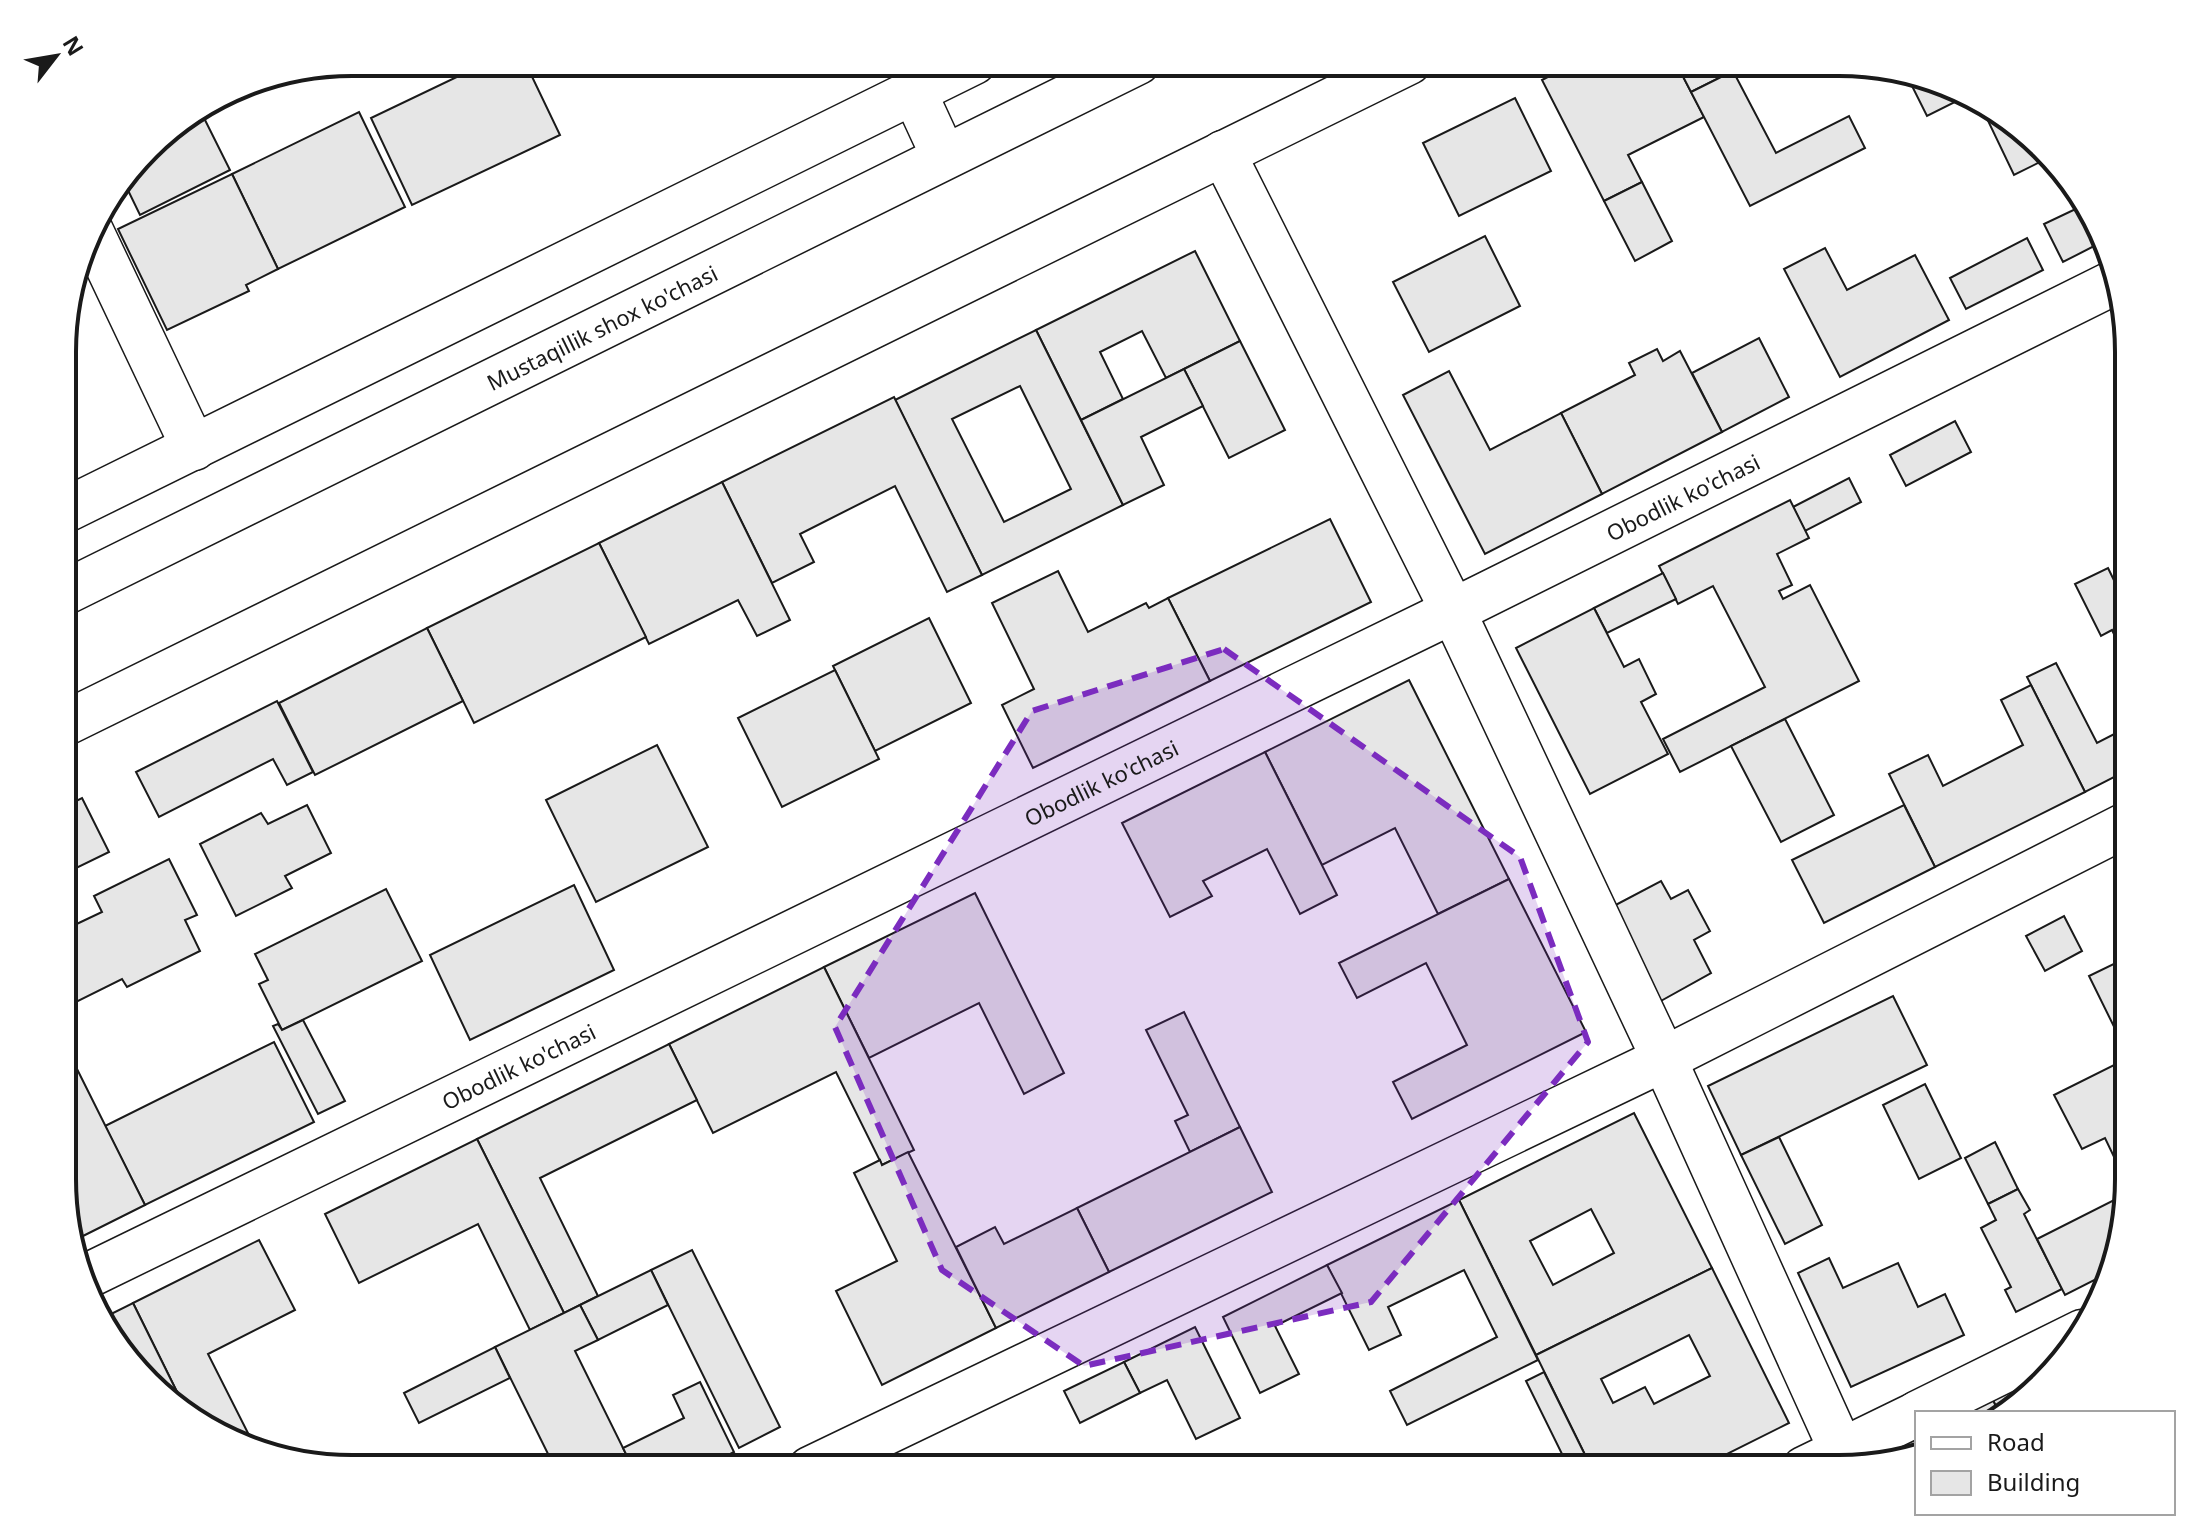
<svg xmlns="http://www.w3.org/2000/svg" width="2191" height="1531" font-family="'Noto Sans',sans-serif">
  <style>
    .building { fill: #e6e6e6; stroke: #1a1a1a; stroke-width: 2; fill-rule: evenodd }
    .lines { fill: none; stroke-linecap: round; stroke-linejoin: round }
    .minor-casing { stroke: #1a1a1a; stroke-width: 47 }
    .major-casing { stroke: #1a1a1a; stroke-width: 47 }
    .minor { stroke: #fff; stroke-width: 44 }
    .major { stroke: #fff; stroke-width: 44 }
    .marked { fill: #7b2cbf; fill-opacity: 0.2; stroke: #7b2cbf; stroke-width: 6; stroke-dasharray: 16 10; stroke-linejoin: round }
    .labels { text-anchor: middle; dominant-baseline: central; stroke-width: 6; stroke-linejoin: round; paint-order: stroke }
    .street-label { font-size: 22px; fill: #1a1a1a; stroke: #fff }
    .rim { fill: none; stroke: #1a1a1a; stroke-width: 4 }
  </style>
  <rect width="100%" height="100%" fill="#fff"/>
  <g class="building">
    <polygon points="488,62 525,62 560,135 412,205 371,118"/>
    <polygon points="1576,62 1676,63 1704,117 1628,155 1642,182 1604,201 1542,80"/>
    <polygon points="1676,63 1749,63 1691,92"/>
    <polygon points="1733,71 1776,153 1849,116 1865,148 1750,206 1691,92"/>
    <polygon points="1905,72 1933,78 1967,96 1927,116"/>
    <polygon points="1515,98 1551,171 1459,216 1423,143"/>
    <polygon points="1979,102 2015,122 2046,159 2014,175"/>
    <polygon points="200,110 230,170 140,215 124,182 160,134"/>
    <polygon points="359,112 405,207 278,269 232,174"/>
    <polygon points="232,174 278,269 246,285 249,291 167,330 118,229"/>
    <polygon points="1642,182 1672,241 1635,261 1604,201"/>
    <polygon points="2084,205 2099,223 2104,241 2063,262 2044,224"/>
    <polygon points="1485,236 1520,306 1429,352 1393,282"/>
    <polygon points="2027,238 2043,270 1966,309 1950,278"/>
    <polygon points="1825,248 1847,290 1915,255 1949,320 1840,377 1784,269"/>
    <polygon points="1195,251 1240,341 1166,378 1142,331 1100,352 1123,399 1081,420 1036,330"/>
    <path d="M1036,330L1123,505L982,575L895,400ZM1020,386L1071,489L1004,522L952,419Z"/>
    <polygon points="1759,338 1789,397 1722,432 1692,373"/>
    <polygon points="1240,341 1285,430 1229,458 1184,369"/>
    <polygon points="1657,349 1663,361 1680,351 1722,432 1602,494 1561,413 1635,375 1629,363"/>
    <polygon points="1184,369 1203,406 1141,437 1164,485 1123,505 1081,420"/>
    <polygon points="1449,371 1490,450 1561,413 1602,494 1485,554 1403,395"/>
    <polygon points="894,397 982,575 947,592 895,486 800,534 814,562 772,583 722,482"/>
    <polygon points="1955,421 1971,452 1906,486 1890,455"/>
    <polygon points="1849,478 1861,502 1805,531 1793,507"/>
    <polygon points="722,482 790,620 757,636 738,600 649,644 599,543"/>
    <polygon points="1790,500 1809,538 1777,554 1792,585 1779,591 1783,599 1810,585 1859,681 1680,772 1663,739 1765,687 1713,586 1678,604 1659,566"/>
    <polygon points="1330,519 1371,602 1210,681 1168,598"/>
    <polygon points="599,543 646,637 474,723 427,628"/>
    <polygon points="2108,568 2128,609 2128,663 2112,630 2101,636 2075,584"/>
    <polygon points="1058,571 1088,632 1146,603 1149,608 1168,598 1210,681 1033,768 1002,705 1034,689 992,603"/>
    <polygon points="1663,573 1676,599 1607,633 1594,608"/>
    <polygon points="1594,608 1624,667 1639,659 1656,694 1641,702 1668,754 1590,794 1516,648"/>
    <polygon points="929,618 971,703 875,751 833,666"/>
    <polygon points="427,628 463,701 315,775 279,703"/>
    <polygon points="2056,663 2097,743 2128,727 2128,770 2085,792 2027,677"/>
    <polygon points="835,670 879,759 782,807 738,718"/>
    <polygon points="1409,680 1509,879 1438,914 1395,828 1322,865 1265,752"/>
    <polygon points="2031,685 2085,792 1935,867 1889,774 1928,755 1943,786 2023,745 2001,700"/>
    <polygon points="277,701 313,772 287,785 273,759 159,817 136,772"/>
    <polygon points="1785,719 1834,815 1781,842 1731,746"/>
    <polygon points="657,745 708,847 596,902 546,800"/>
    <polygon points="1265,752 1337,895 1300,914 1267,849 1203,881 1212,896 1170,917 1122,823"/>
    <polygon points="82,798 109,852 64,874 64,807"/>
    <polygon points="307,805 331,853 285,876 292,888 236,916 200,844 261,813 268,824"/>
    <polygon points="1904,805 1935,867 1824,923 1792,860"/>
    <polygon points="169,859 197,915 185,920 200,951 127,987 122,979 64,1008 64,930 102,912 94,896"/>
    <polygon points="1509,879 1586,1032 1412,1119 1393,1082 1467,1045 1426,963 1357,998 1339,963"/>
    <polygon points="1661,881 1671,899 1688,890 1710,931 1694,940 1711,973 1659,1002 1608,909"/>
    <polygon points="574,885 614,970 470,1040 430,955"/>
    <polygon points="386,889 422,961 282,1030 259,984 268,980 255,954"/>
    <polygon points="975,893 1064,1073 1024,1094 979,1003 869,1058 824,967"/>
    <polygon points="2064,916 2082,951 2045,971 2026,936"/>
    <polygon points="2128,957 2128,1055 2089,976"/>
    <polygon points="824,967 914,1150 882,1165 836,1072 713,1133 669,1044"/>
    <polygon points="1893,996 1927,1065 1741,1155 1708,1086"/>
    <polygon points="1184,1012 1240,1127 1190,1152 1175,1121 1188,1115 1146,1030"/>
    <polygon points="303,1020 345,1101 318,1114 273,1026 278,1024 282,1030"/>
    <polygon points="274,1042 314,1122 145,1205 105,1126"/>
    <polygon points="669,1044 697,1100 540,1178 598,1296 564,1313 477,1139"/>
    <polygon points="2128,1058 2128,1186 2105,1138 2082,1149 2054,1095"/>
    <polygon points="74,1063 145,1205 73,1241 64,1217 64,1067"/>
    <polygon points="1925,1084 1961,1158 1919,1179 1883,1105"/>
    <path d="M1634,1113L1712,1268L1536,1355L1459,1200ZM1591,1209L1614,1253L1553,1285L1530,1241Z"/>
    <polygon points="1240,1127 1272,1192 1109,1272 1077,1208"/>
    <polygon points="1779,1137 1822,1225 1785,1244 1741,1155"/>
    <polygon points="477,1139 564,1313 530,1330 478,1224 359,1283 325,1214"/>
    <polygon points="1995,1142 2018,1189 1988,1204 1965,1158"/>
    <polygon points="908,1152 996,1328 882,1385 836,1291 897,1261 854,1173 880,1160 882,1165"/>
    <polygon points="2018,1189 2030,1210 2024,1214 2062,1289 2016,1312 2005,1290 2011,1287 1981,1228 1996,1220 1988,1204"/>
    <polygon points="2128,1193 2114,1270 2065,1295 2037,1239"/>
    <polygon points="1459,1200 1538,1360 1407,1425 1390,1391 1497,1337 1464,1270 1388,1307 1401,1335 1369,1350 1327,1265"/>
    <polygon points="1077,1208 1109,1272 996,1328 956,1247 995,1227 1004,1244"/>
    <polygon points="259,1240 295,1310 208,1354 258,1453 189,1416 133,1303"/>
    <polygon points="692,1250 780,1427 739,1448 651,1270"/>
    <polygon points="1829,1258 1843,1288 1898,1263 1918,1307 1945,1294 1964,1335 1851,1387 1798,1273"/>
    <polygon points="1327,1265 1342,1293 1275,1326 1299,1374 1260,1393 1223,1317"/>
    <path d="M1712,1268L1789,1423L1697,1469H1592L1536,1355ZM1689,1335L1710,1376L1654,1404L1645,1387L1613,1403L1601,1379Z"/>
    <polygon points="651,1270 668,1305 598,1340 580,1305"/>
    <polygon points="133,1303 180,1398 170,1403 101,1324 99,1320"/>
    <polygon points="580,1305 598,1340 575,1351 629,1460 612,1469 587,1469 583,1462 570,1468 555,1468 495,1347"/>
    <polygon points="1195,1327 1240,1418 1196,1439 1167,1380 1140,1393 1124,1362"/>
    <polygon points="495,1347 510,1378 419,1423 404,1393"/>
    <polygon points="1124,1362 1140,1393 1080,1423 1064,1391"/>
    <polygon points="2054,1368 1999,1413 1992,1398"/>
    <polygon points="1544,1372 1592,1469 1547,1469 1565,1460 1526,1381"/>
    <polygon points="700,1382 734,1452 702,1469 612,1469 629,1460 623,1448 684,1418 673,1395"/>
    <polygon points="1992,1398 1999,1413 1959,1413"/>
    <polygon points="1917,1433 1917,1451 1872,1462 1869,1456"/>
    <polygon points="933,1457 939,1469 908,1469"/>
  </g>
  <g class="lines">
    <g class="minor-casing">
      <g id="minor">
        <polyline points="1223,153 1453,611 1664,1059 1849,1467"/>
        <polyline points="90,229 194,448"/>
        <polyline points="64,724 1409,62"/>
        <path id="s1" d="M85,1277L1453,611L2115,282"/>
        <polyline points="1918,1413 2082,1332"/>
        <polyline points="810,1469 1664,1059 2128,824"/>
        <polyline points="1804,1469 1917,1414"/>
      </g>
    </g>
    <g class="major-casing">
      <g id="major">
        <polyline points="914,92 944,157"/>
        <polyline points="64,511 974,62"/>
        <path id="s2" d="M64,593L1138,62"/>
      </g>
    </g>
    <use href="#minor" class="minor"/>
    <use href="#major" class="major"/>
  </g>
  <path class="marked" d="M1224,649L1520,857L1588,1042L1371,1302L1084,1366L942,1270L835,1027L1032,711Z"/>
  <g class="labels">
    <g class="street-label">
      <text stroke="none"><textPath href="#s2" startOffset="600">Mustaqillik shox ko'chasi</textPath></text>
      <text stroke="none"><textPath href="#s1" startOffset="1778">Obodlik ko'chasi</textPath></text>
      <text stroke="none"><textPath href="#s1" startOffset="1130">Obodlik ko'chasi</textPath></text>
      <text stroke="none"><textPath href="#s1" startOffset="482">Obodlik ko'chasi</textPath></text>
    </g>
  </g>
  <path d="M0 0H2191V1531H0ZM352 76H1839A276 276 0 0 1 2115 352V1179A276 276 0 0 1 1839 1455H352A276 276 0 0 1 76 1179V352A276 276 0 0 1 352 76Z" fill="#fff" fill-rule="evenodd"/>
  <path class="rim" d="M352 76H1839A276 276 0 0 1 2115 352V1179A276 276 0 0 1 1839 1455H352A276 276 0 0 1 76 1179V352A276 276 0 0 1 352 76Z"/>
  <rect x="1915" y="1411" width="260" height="104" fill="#ffffff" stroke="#a3a3a3" stroke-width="2"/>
  <rect x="1931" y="1437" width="40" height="12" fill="#ffffff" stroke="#a3a3a3" stroke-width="2"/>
  <text x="1987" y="1451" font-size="24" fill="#1a1a1a">Road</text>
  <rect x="1931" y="1471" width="40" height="24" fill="#e6e6e6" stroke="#a3a3a3" stroke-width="2"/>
  <text x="1987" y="1491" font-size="24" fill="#1a1a1a">Building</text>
  <g transform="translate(56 56) rotate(59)" stroke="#ffffff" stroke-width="6" paint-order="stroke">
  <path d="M0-6L14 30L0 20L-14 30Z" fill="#1a1a1a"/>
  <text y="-12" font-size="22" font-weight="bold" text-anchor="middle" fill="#1a1a1a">N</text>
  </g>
</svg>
